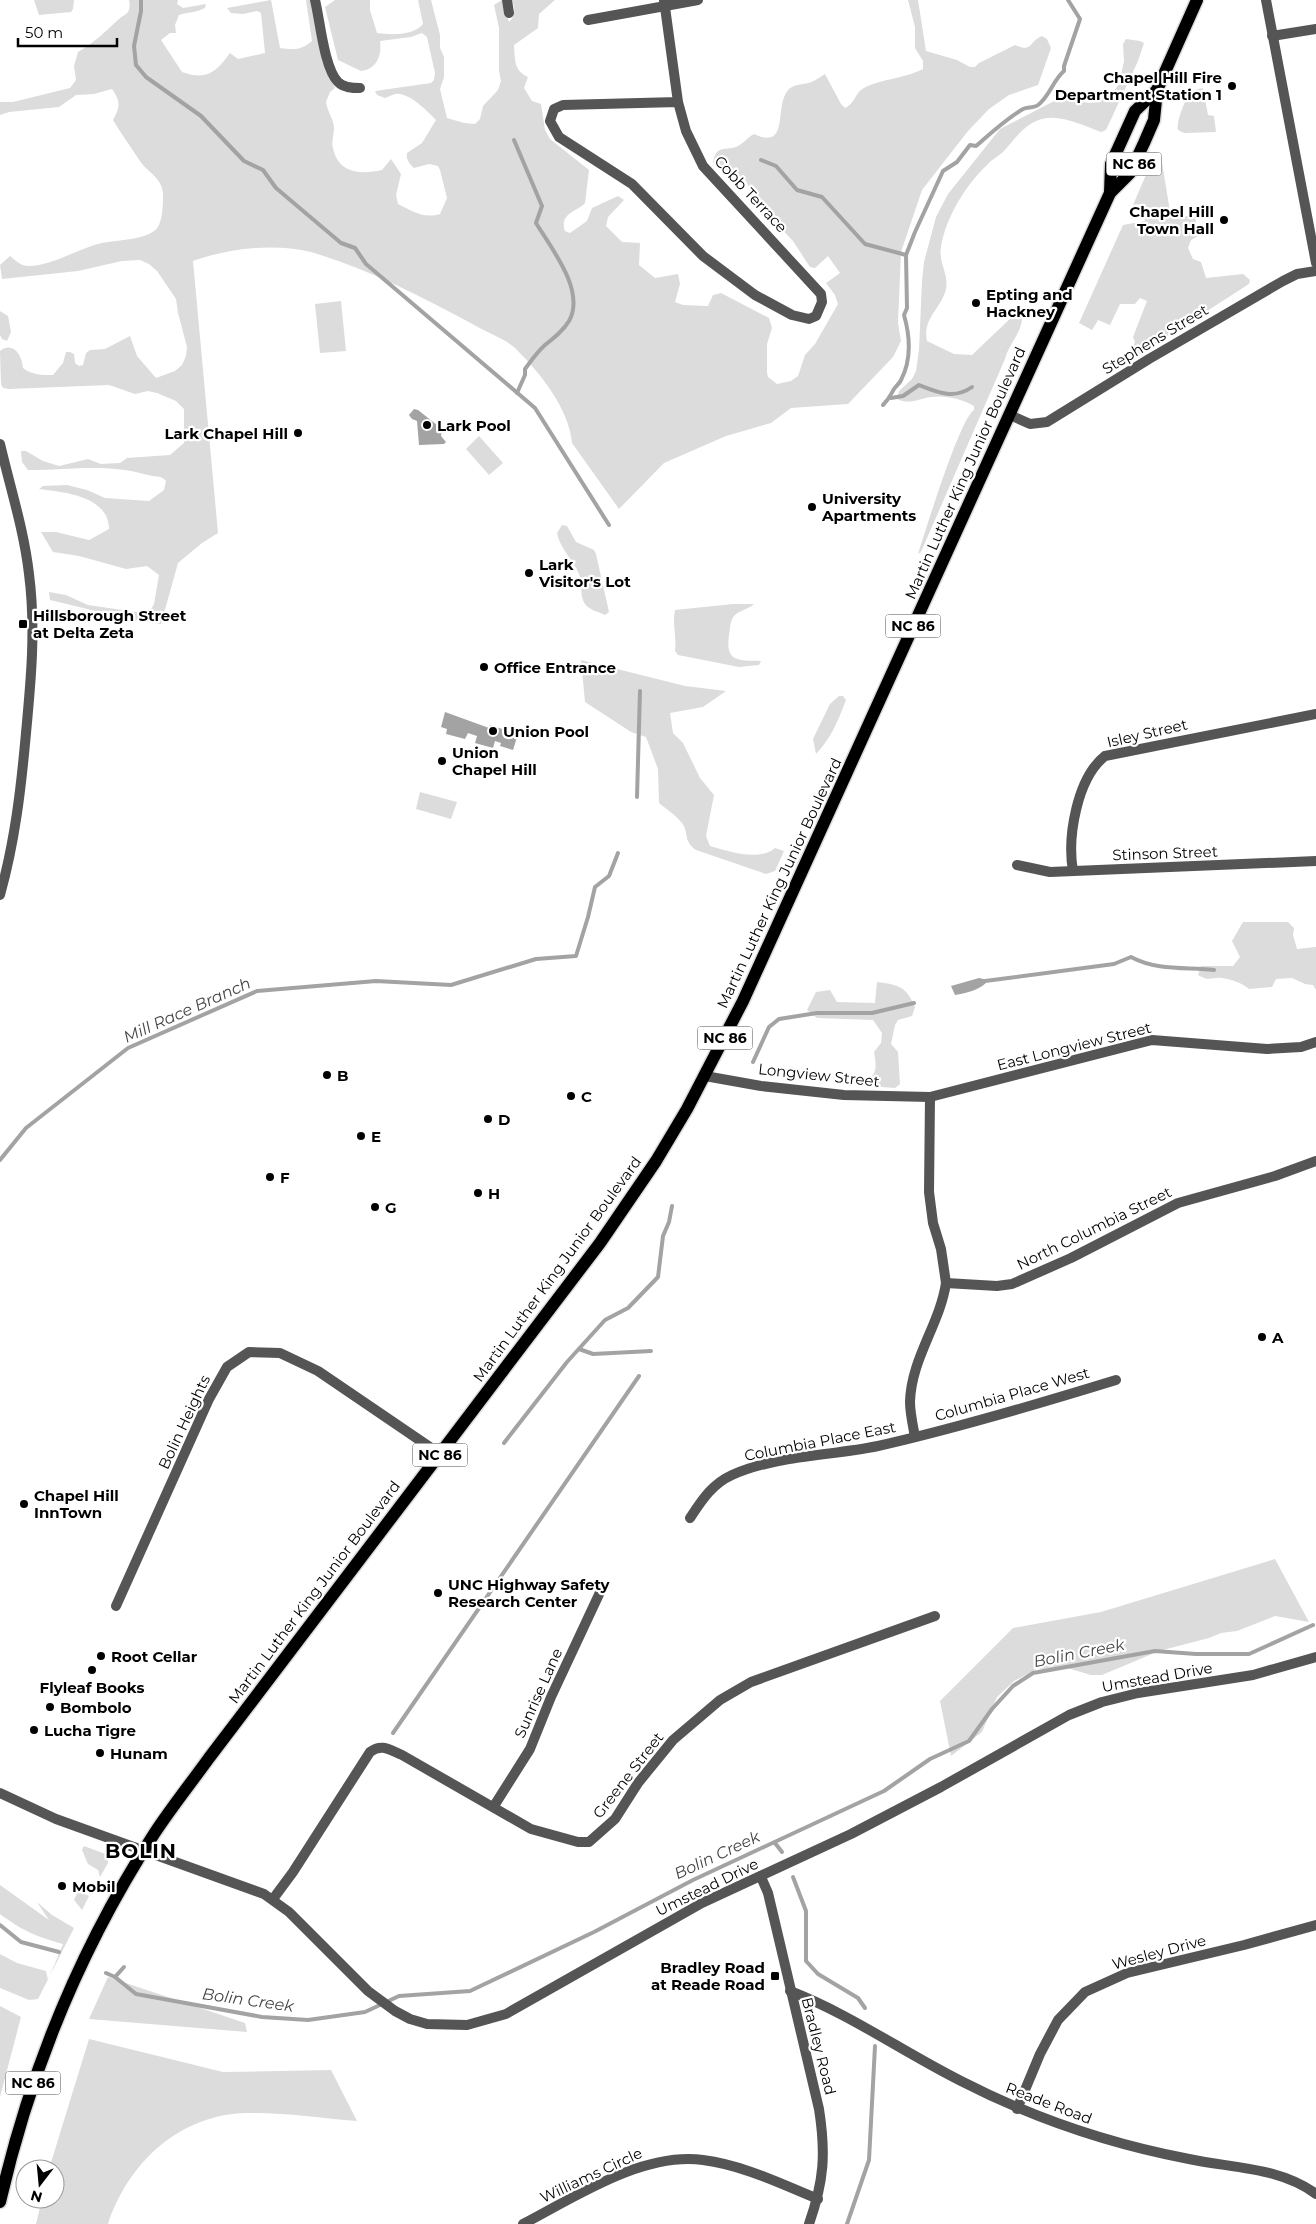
<svg xmlns="http://www.w3.org/2000/svg" width="1316" height="2224" font-family="Montserrat,sans-serif">
  <style>
    .green { fill: #dcdcdc }
    .water { fill: #a3a3a3 }
    .lines { fill: none; stroke-linecap: round; stroke-linejoin: round }
    .stream { stroke: #a3a3a3; stroke-width: 4 }
    .primary-casing { stroke: #dbdbdb; stroke-width: 15 }
    .minor { stroke: #555; stroke-width: 10 }
    .tertiary { stroke: #555; stroke-width: 10 }
    .primary { stroke: #000; stroke-width: 12 }
    .poi-dot { fill: #000; stroke: #fff; stroke-width: 2 }
    .labels { text-anchor: middle; dominant-baseline: central; stroke-width: 4.5; stroke-linejoin: round; paint-order: stroke }
    .shield { fill: #fff; stroke: #4c4c4c; stroke-width: 1 }
    .shield-label { font-size: 14px; font-weight: bold; fill: #000 }
    .poi-label { font-size: 15px; font-weight: bold; fill: #000; stroke: #fff; text-anchor: start }
    .street-label { font-size: 15px; fill: #000; stroke: #fff }
    .water-label { font-size: 16px; font-style: italic; fill: #444; stroke: #fff }
    .district-label { font-size: 20px; font-weight: bold; letter-spacing: 1px; fill: #000; stroke: #fff }
  </style>
  <rect width="100%" height="100%" fill="#fff"/>
  <g class="green">
    <polygon points="34,0 74,0 73,9 71,12 39,15"/>
    <path d="M129,0H178L177,4L183,8L206,4L205,8C196,13 188,12 179,15L175,25L176,33H170L161,40L182,72C207,81 216,72 230,53L238,59L265,53L261,13L257,11L243,14L231,13L227,8L271,0L280,48C294,50 302,50 312,41L306,0H311L323,62L335,88L330,92L326,102C327,111 334,120 334,128C334,135 331,142 333,148C338,173 360,175 382,170L391,159L401,174L396,195L398,204C412,211 423,219 440,214L447,198L440,170L438,166L429,164L414,168C409,163 406,160 407,153L422,143L436,120C427,111 409,92 395,94C391,95 389,97 385,98L377,95L375,91L431,83L434,80L435,73L427,37L422,33L411,37L380,41C382,55 377,69 361,71L338,60L325,7L335,0H370V10L377,33C391,35 413,36 423,24L418,0H431L440,35V48L444,57V77L440,89L447,118L464,123L475,124L480,119L483,106L498,90L501,81L499,71V28L494,5L502,0L509,22C516,16 515,8 512,0H555L539,14L538,28L514,45C515,60 514,71 528,77L524,88L532,101L541,104L545,130L550,139L589,170L585,203C577,212 559,213 565,231L570,233L587,221L592,208L618,196L624,200L608,217L606,226L622,242L640,243L639,265L655,278L678,274L680,284L675,302L683,305L708,306L713,295L721,293L769,318L772,328L767,344V373L768,377L777,384L791,381L798,376L805,355L815,344L838,304L835,295L826,283L840,273L828,256L815,268L810,267L793,241L756,202L744,177C732,175 720,172 713,162C717,143 726,152 738,146C744,143 748,137 754,134C791,151 773,105 789,89C795,84 800,85 808,83C814,82 820,77 825,74L841,104L845,108C854,104 855,95 861,90C877,79 904,79 923,69V61L915,48V27L908,0H918L926,51L957,60L970,67H975L979,63L1015,45C1033,53 1028,42 1042,36L1047,39L1051,48L1038,85L1009,95L989,109L968,131L922,190L901,252L898,323L901,341L893,357L848,404L791,408L771,423L726,436L664,463L619,509L572,443C569,409 541,374 517,350C508,340 490,334 478,327C424,298 369,269 311,252C274,243 229,248 193,261L218,533L202,543L178,563L161,624L133,620L50,600L49,592L66,595L88,605L143,613L150,611L154,604L159,575L147,566L126,569L79,556L53,552L41,532H56L89,540L109,529C109,496 63,492 39,489L43,486L67,485L87,490L105,498L149,501L164,490L166,481C161,475 155,477 148,475C106,463 71,470 28,470L22,462L21,451H26L43,461L59,466L88,459L101,464L120,463L127,458L170,455L184,443V409L176,401L157,393L148,391L135,394L109,385L9,389L3,388L1,384L0,351C13,341 22,355 23,368C31,375 43,375 53,375L63,363L66,352H70L74,354L75,363L79,366L83,365L86,353L90,350L105,349L130,336L137,356L156,378L175,371L182,365L186,356L187,347L178,313L176,299L157,271L149,264L140,260L122,261L78,271L2,279L0,265L10,256C16,261 21,266 29,266C51,266 80,248 102,243C117,240 142,240 154,231C163,226 163,204 163,195C163,178 148,173 140,161C131,147 121,134 113,120C120,107 121,102 112,89L94,94L76,95L59,107L9,112L0,115V102H13L70,88L76,80L74,66L78,52C94,43 106,31 119,19C122,16 126,15 128,12C130,8 130,4 129,0Z"/>
    <path d="M1126,39L1140,41L1144,43L1138,61L1106,130L1101,132C1084,126 1061,114 1042,119C1023,124 1015,140 1002,153C997,157 991,160 987,165C965,186 946,217 941,247C938,262 949,274 946,289C942,308 922,318 927,341L954,354L972,355L1013,316L1022,317C1022,333 1009,343 1005,359L921,552L918,554C925,532 960,418 974,410V406C962,399 945,395 931,397C918,399 910,405 897,399L899,391L912,379L916,371L919,350L922,281L924,262L936,217L948,194L1000,129L1060,98L1089,103L1099,102L1114,91L1119,84L1124,61L1123,44Z"/>
    <path d="M1203,88L1208,115L1214,116L1216,132L1184,133L1178,130C1176,123 1184,102 1189,95C1193,90 1198,89 1203,88Z"/>
    <polygon points="1159,153 1161,156 1171,218 1195,215 1198,236 1191,240 1188,248 1193,259 1201,262 1206,278 1243,274 1250,280 1249,284 1137,356 1130,352 1135,342 1133,337 1147,301 1140,298 1135,304 1120,304 1110,325 1098,320 1092,330 1079,323 1123,225 1145,221 1142,204 1133,205 1154,156"/>
    <polygon points="341,301 346,351 320,353 315,304"/>
    <polygon points="0,311 8,316 11,332 7,341 2,339 0,335"/>
    <polygon points="479,436 503,463 489,475 466,449"/>
    <path d="M562,525L567,526L576,542L594,550L596,554L609,612L605,615C599,612 589,610 585,604C579,595 583,584 579,574C573,559 560,549 557,533Z"/>
    <path d="M733,604H754C748,610 739,610 734,616C730,621 730,629 729,635C725,663 739,660 761,661L759,665L739,667L678,655L675,651C677,637 672,624 675,610Z"/>
    <path d="M581,660L685,686L726,691L703,707L670,713L673,733L683,743L700,778L714,795L706,836L710,846C728,851 759,862 775,848L784,851L775,871L766,874L696,850C682,840 690,832 681,822C676,815 666,809 659,803L658,769L646,737L631,732L585,702Z"/>
    <path d="M839,696H843L846,700C838,721 831,738 816,754L813,739L830,704Z"/>
    <polygon points="420,792 457,802 451,819 416,809"/>
    <path d="M1243,922H1288L1294,928L1293,935L1297,949L1316,947V990L1313,985L1305,984L1292,978L1276,979L1272,987L1249,989C1240,982 1233,980 1222,978C1211,977 1210,982 1198,975L1201,966H1233L1240,957L1232,941Z"/>
    <path d="M877,982C899,985 906,986 915,1007L912,1016L898,1020L895,1025L891,1044L898,1052L900,1084L895,1088L868,1086V1081C878,1071 876,1065 874,1052L881,1043L882,1033L873,1020L817,1018L807,1010L816,992L830,990L837,1002L875,1003Z"/>
    <polygon points="1275,1559 1309,1622 1275,1616 1237,1631 1221,1633 1209,1638 1159,1651 1102,1675 1091,1675 1064,1667 1052,1670 1037,1669 1014,1681 997,1697 982,1732 951,1756 940,1701 1013,1628 1101,1612"/>
    <polygon points="84,1846 108,1855 108,1863 100,1877 98,1870 88,1864 82,1850"/>
    <path d="M0,1885L49,1920L37,1902L52,1915L74,1928L38,1999L29,2000L0,1988V1954L17,1963L46,1971L48,1980L63,1944C37,1937 21,1930 0,1914Z"/>
    <polygon points="78,1891 89,1896 82,1910 74,1900"/>
    <polygon points="108,1977 245,2023 247,2032 89,2019"/>
    <polygon points="0,2006 21,2017 0,2097"/>
    <path d="M89,2039L223,2072L331,2070L357,2121C320,2118 283,2112 247,2113C180,2114 128,2163 108,2224H36L42,2199H55V2169H49Z"/>
  </g>
  <g class="water">
    <polygon points="414,409 418,410 442,429 441,436 446,442 444,444 419,445 417,421 412,419 409,415"/>
    <polygon points="445,712 489,728 490,725 495,728 496,727 518,734 513,750 500,746 501,743 495,741 493,748 475,743 477,736 468,733 465,739 446,734 447,729 441,727"/>
    <path d="M979,978L988,980C982,990 966,993 955,995L951,986Z"/>
  </g>
  <g class="lines">
    <g class="stream">
      <polyline points="141,0 141,11 134,46 136,65 146,77 201,116 244,161 263,170 276,188 341,243 355,248 366,264 535,408 609,525"/>
      <path d="M514,140L542,206L536,223C551,248 586,291 569,321C563,331 554,338 545,345C537,352 531,361 525,369V375L517,393"/>
      <polyline points="761,160 776,166 797,190 822,197 865,244 906,255"/>
      <path d="M891,398L903,396L919,385C937,392 954,400 972,387"/>
      <path d="M883,405C889,399 890,396 894,389C896,386 900,383 901,380C912,359 910,336 904,315L907,308L906,255L915,232L943,171L957,162L970,145L976,146C991,133 1006,119 1023,109C1027,107 1034,108 1038,105C1050,96 1053,80 1064,71V66L1080,19L1068,0"/>
      <polyline points="637,797 640,691"/>
      <path d="M985,981L1114,964L1131,957C1157,971 1186,967 1214,970"/>
      <polyline points="753,1062 769,1027 779,1019 817,1013 872,1013 914,1003"/>
      <polyline points="0,1160 26,1128 128,1048 257,991 376,981 451,985 536,959 576,956 588,917 595,887 609,876 618,853"/>
      <polyline points="579,1349 593,1354 651,1351"/>
      <polyline points="504,1443 567,1362 605,1320 628,1308 658,1277 663,1236 669,1222 672,1206"/>
      <polyline points="393,1733 639,1376"/>
      <polyline points="775,1843 782,1852"/>
      <polyline points="793,1877 806,1911 806,1961 818,1974 858,1998 865,2008"/>
      <polyline points="0,1925 21,1942 59,1952"/>
      <polyline points="106,1973 115,1977 136,1994 262,2017 308,2020 365,2012 399,1996 470,1991 594,1932 693,1880 884,1791 930,1759 969,1741 992,1709 1013,1686 1033,1673 1155,1651 1196,1654 1249,1654 1313,1625"/>
      <polyline points="115,1977 124,1967"/>
      <polyline points="847,2224 869,2160 875,2046"/>
    </g>
    <g class="primary-casing">
      <g id="primary">
        <polyline points="1110,193 1111,164 1135,111 1157,90"/>
        <path d="M0,2202C30,2071 81,1947 154,1834C171,1808 191,1783 209,1758L600,1243L656,1161L687,1109L743,1001L1110,193L1130,173L1144,143L1154,120L1157,90L1197,0"/>
      </g>
    </g>
    <g class="minor">
      <path d="M315,0C320,20 324,68 338,82C344,88 353,88 360,88"/>
      <polyline points="507,0 509,13"/>
      <polyline points="664,0 678,102 686,131 703,166 821,294 822,302 816,316 809,319 792,315 755,295 703,256 632,184 559,137 550,121 554,109 563,105 678,102"/>
      <polyline points="1266,0 1316,263"/>
      <polyline points="588,20 698,0"/>
      <polyline points="1272,36 1316,29"/>
      <polyline points="1010,415 1030,424 1047,422 1149,359 1283,281 1297,274 1316,271"/>
      <polyline points="1017,865 1050,872 1316,861"/>
      <path d="M1073,871C1067,837 1077,778 1105,756L1316,714"/>
      <polyline points="705,1076 761,1086 844,1095 930,1097 1152,1040 1267,1049 1301,1047 1316,1042"/>
      <polyline points="930,1097 929,1192 933,1223 941,1249 946,1283 997,1286 1012,1284 1071,1258 1178,1203 1275,1176 1316,1161"/>
      <path d="M915,1437C913,1426 910,1413 910,1402C911,1359 940,1324 946,1283"/>
      <path d="M690,1518C702,1500 712,1484 732,1475C777,1455 830,1456 878,1446C958,1428 1038,1404 1116,1380"/>
      <polyline points="116,1606 209,1399 227,1367 249,1352 280,1353 318,1371 440,1454"/>
      <polyline points="494,1806 530,1749 551,1697 602,1588"/>
      <path d="M761,1877L768,1893L819,2109C826,2154 824,2181 809,2224"/>
      <path d="M273,1899L293,1872L370,1752C382,1743 390,1750 402,1755L531,1829L578,1842H589L615,1819L638,1783L673,1740L720,1700L751,1682L935,1616"/>
      <path d="M790,1991C850,2014 903,2052 961,2081C1033,2118 1110,2144 1189,2159C1231,2168 1280,2167 1316,2194"/>
      <polyline points="1017,2109 1040,2054 1058,2020 1085,1992 1127,1973 1244,1945 1316,1925"/>
      <path d="M523,2224C575,2197 642,2152 703,2160C743,2165 781,2184 818,2199"/>
    </g>
    <g class="tertiary">
      <path d="M0,444C10,487 24,530 29,574C36,628 31,680 26,733C21,789 15,841 0,895"/>
      <polyline points="0,1793 56,1819 264,1894 289,1912 368,1991 395,2011 410,2019 427,2024 467,2025 506,2014 702,1903 851,1834 941,1787 1069,1715 1102,1702 1138,1693 1253,1675 1316,1657"/>
    </g>
    <use href="#primary" class="primary"/>
  </g>
  <g class="poi-dot">
    <circle cx="1232" cy="86" r="5"/>
    <circle cx="1224" cy="220" r="5"/>
    <circle cx="976" cy="303" r="5"/>
    <circle cx="427" cy="425" r="5"/>
    <circle cx="298" cy="433" r="5"/>
    <circle cx="812" cy="507" r="5"/>
    <circle cx="529" cy="573" r="5"/>
    <rect x="18" y="619" width="10" height="10" rx="2.5"/>
    <circle cx="484" cy="667" r="5"/>
    <circle cx="493" cy="731" r="5"/>
    <circle cx="442" cy="761" r="5"/>
    <circle cx="327" cy="1075" r="5"/>
    <circle cx="571" cy="1096" r="5"/>
    <circle cx="488" cy="1119" r="5"/>
    <circle cx="361" cy="1136" r="5"/>
    <circle cx="270" cy="1177" r="5"/>
    <circle cx="478" cy="1193" r="5"/>
    <circle cx="375" cy="1207" r="5"/>
    <circle cx="1262" cy="1337" r="5"/>
    <circle cx="24" cy="1504" r="5"/>
    <circle cx="438" cy="1593" r="5"/>
    <circle cx="101" cy="1656" r="5"/>
    <circle cx="92" cy="1670" r="5"/>
    <circle cx="50" cy="1707" r="5"/>
    <circle cx="34" cy="1730" r="5"/>
    <circle cx="100" cy="1753" r="5"/>
    <circle cx="62" cy="1886" r="5"/>
    <rect x="770" y="1971" width="10" height="10" rx="2.5"/>
  </g>
  <g class="labels">
    <g class="shield">
      <rect x="1106.5" y="152.5" width="55" height="23" rx="4"/>
      <rect x="885.5" y="614.5" width="55" height="23" rx="4"/>
      <rect x="697.5" y="1026.5" width="55" height="23" rx="4"/>
      <rect x="412.5" y="1443.5" width="55" height="23" rx="4"/>
      <rect x="5.5" y="2071.5" width="55" height="23" rx="4"/>
    </g>
    <g class="shield-label">
      <text x="1134" y="164">NC 86</text>
      <text x="913" y="626">NC 86</text>
      <text x="725" y="1038">NC 86</text>
      <text x="440" y="1455">NC 86</text>
      <text x="33" y="2083">NC 86</text>
    </g>
    <g class="poi-label">
      <text x="1222" y="77" text-anchor="end">Chapel Hill Fire<tspan x="1222" dy="17">Department Station 1</tspan></text>
      <text x="1214" y="211" text-anchor="end">Chapel Hill<tspan x="1214" dy="17">Town Hall</tspan></text>
      <text x="986" y="294">Epting and<tspan x="986" dy="17">Hackney</tspan></text>
      <text x="437" y="425">Lark Pool</text>
      <text x="288" y="433" text-anchor="end">Lark Chapel Hill</text>
      <text x="822" y="498">University<tspan x="822" dy="17">Apartments</tspan></text>
      <text x="539" y="564">Lark<tspan x="539" dy="17">Visitor's Lot</tspan></text>
      <text x="33" y="615">Hillsborough Street<tspan x="33" dy="17">at Delta Zeta</tspan></text>
      <text x="494" y="667">Office Entrance</text>
      <text x="503" y="731">Union Pool</text>
      <text x="452" y="752">Union<tspan x="452" dy="17">Chapel Hill</tspan></text>
      <text x="337" y="1075">B</text>
      <text x="581" y="1096">C</text>
      <text x="498" y="1119">D</text>
      <text x="371" y="1136">E</text>
      <text x="280" y="1177">F</text>
      <text x="488" y="1193">H</text>
      <text x="385" y="1207">G</text>
      <text x="1272" y="1337">A</text>
      <text x="34" y="1495">Chapel Hill<tspan x="34" dy="17">InnTown</tspan></text>
      <text x="448" y="1584">UNC Highway Safety<tspan x="448" dy="17">Research Center</tspan></text>
      <text x="111" y="1656">Root Cellar</text>
      <text x="92" y="1687" text-anchor="middle">Flyleaf Books</text>
      <text x="60" y="1707">Bombolo</text>
      <text x="44" y="1730">Lucha Tigre</text>
      <text x="110" y="1753">Hunam</text>
      <text x="72" y="1886">Mobil</text>
      <text x="765" y="1967" text-anchor="end">Bradley Road<tspan x="765" dy="17">at Reade Road</tspan></text>
    </g>
    <g class="street-label">
      <text transform="translate(751 194) rotate(47)">Cobb Terrace</text>
      <text transform="translate(1155 339) rotate(-31)">Stephens Street</text>
      <text transform="translate(965 473) rotate(-66)">Martin Luther King Junior Boulevard</text>
      <text transform="translate(1147 733) rotate(-13)">Isley Street</text>
      <text transform="translate(1165 853) rotate(-2)">Stinson Street</text>
      <text transform="translate(779 883) rotate(-65)">Martin Luther King Junior Boulevard</text>
      <text transform="translate(1074 1046) rotate(-14)">East Longview Street</text>
      <text transform="translate(819 1075) rotate(6)">Longview Street</text>
      <text transform="translate(1094 1228) rotate(-26)">North Columbia Street</text>
      <text transform="translate(557 1269) rotate(-54)">Martin Luther King Junior Boulevard</text>
      <text transform="translate(1012 1394) rotate(-16)">Columbia Place West</text>
      <text transform="translate(184 1422) rotate(-65)">Bolin Heights</text>
      <text transform="translate(820 1441) rotate(-11)">Columbia Place East</text>
      <text transform="translate(314 1592) rotate(-53)">Martin Luther King Junior Boulevard</text>
      <text transform="translate(1157 1677) rotate(-10)">Umstead Drive</text>
      <text transform="translate(538 1693) rotate(-66)">Sunrise Lane</text>
      <text transform="translate(628 1775) rotate(-52)">Greene Street</text>
      <text transform="translate(707 1887) rotate(-26)">Umstead Drive</text>
      <text transform="translate(1159 1952) rotate(-15)">Wesley Drive</text>
      <text transform="translate(819 2046) rotate(76)">Bradley Road</text>
      <text transform="translate(1049 2103) rotate(21)">Reade Road</text>
      <text transform="translate(591 2175) rotate(-25)">Williams Circle</text>
    </g>
    <g class="water-label">
      <text transform="translate(187 1010) rotate(-24)">Mill Race Branch</text>
      <text transform="translate(1079 1653) rotate(-11)">Bolin Creek</text>
      <text transform="translate(717 1855) rotate(-25)">Bolin Creek</text>
      <text transform="translate(248 2000) rotate(8)">Bolin Creek</text>
    </g>
    <g class="district-label">
      <text x="141" y="1851">BOLIN</text>
    </g>
  </g>
  <g transform="translate(40 2184) rotate(196)"><circle r="24" fill="#ffffff" stroke="#999999"/>
  <path d="M0-4L9 19L0 12L-9 19Z" fill="#000000"/>
  <text y="-8" font-size="14" font-weight="bold" text-anchor="middle" fill="#000000">N</text>
  </g>
  <path d="M18 38v8h99v-8" fill="none" stroke="#000000" stroke-width="2.5"/>
  <text x="25" y="38" font-size="15" fill="#000000" stroke="#ffffff" stroke-width="4" paint-order="stroke">50 m</text>
</svg>
